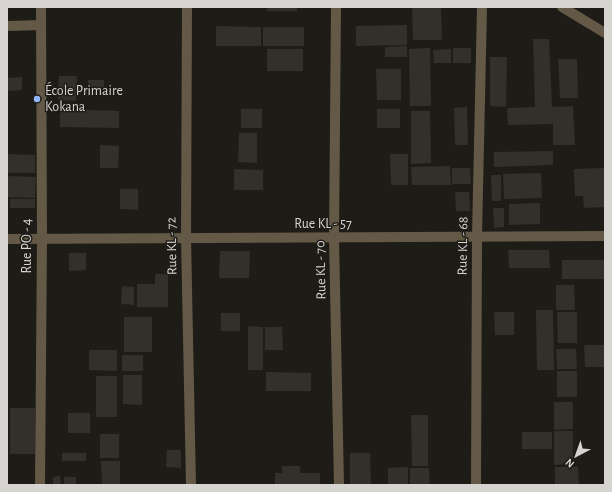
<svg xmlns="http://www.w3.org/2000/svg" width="612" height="492" font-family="'Alegreya Sans',sans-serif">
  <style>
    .building { fill: #33302b }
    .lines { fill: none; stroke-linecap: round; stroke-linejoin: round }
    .minor { stroke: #635946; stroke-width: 10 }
    .poi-dot { fill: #94b7fd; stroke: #1e1c17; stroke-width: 1.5 }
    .labels { text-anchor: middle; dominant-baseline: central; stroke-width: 3; stroke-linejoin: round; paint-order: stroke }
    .poi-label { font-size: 14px; fill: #d5d4d0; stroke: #1e1c17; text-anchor: start }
    .street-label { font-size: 14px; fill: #d5d4d0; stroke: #1e1c17 }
  </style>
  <rect width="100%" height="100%" fill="#1e1c17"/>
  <g class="building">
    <rect x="267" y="7" width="30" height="4"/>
    <polygon points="412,7 441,7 442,40 413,40"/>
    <polygon points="407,25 407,45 356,46 356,26"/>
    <polygon points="216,26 261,27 261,46 216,46"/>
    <rect x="263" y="27" width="41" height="19"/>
    <polygon points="533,39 549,39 552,107 573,106 575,145 553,145 553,124 508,125 507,108 535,107"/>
    <polygon points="407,46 407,57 385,57 385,47"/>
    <polygon points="430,48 431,106 410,106 409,49"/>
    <rect x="453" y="48" width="18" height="15"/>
    <rect x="267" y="49" width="36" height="22"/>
    <polygon points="451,49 451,63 434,63 433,50"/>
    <polygon points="490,57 507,57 506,107 490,106"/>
    <polygon points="558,59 577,59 578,98 560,98"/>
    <polygon points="376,69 401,69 401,100 377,100"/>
    <polygon points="59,76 77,76 76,101 58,100"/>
    <polygon points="22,77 22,90 7,91 7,78"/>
    <rect x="88" y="80" width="16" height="10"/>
    <polygon points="467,107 468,145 455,145 454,108"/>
    <polygon points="60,109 119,111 119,128 60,127"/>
    <rect x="241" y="109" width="21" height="19"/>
    <rect x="377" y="109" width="23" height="19"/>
    <polygon points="411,111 430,111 431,163 411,164"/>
    <polygon points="239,133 257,133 257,163 238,162"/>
    <polygon points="100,145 119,146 118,168 100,168"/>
    <polygon points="553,151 553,165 494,167 494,152"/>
    <polygon points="7,154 35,155 35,173 7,173"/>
    <polygon points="390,154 408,154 408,185 391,185"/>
    <polygon points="450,166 451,185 412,185 411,167"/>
    <polygon points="452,168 470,168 471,184 452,184"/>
    <polygon points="605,168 605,207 584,208 583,196 575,196 574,169"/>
    <polygon points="234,169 263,170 263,190 234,190"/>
    <polygon points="541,173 542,198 504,199 503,174"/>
    <polygon points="491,175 501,175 501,201 492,201"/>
    <polygon points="7,176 36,177 35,198 7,197"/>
    <polygon points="120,189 138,189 138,210 120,209"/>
    <polygon points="455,192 469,192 470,211 456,211"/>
    <rect x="10" y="199" width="25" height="9"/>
    <polygon points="540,203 540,224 509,225 509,204"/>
    <polygon points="493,208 504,208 504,227 494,228"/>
    <polygon points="508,250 549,250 550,268 509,268"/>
    <polygon points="220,251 250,251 249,278 219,278"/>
    <polygon points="69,253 86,253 86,270 69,271"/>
    <rect x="562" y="260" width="43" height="19"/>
    <polygon points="155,274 168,274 168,307 137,307 137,284 155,284"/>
    <polygon points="556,285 574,285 575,310 556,310"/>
    <polygon points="122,286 134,287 134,305 121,304"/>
    <polygon points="536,310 553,310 554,370 537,370"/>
    <polygon points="494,312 514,312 514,335 495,335"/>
    <polygon points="557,312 577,312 577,343 558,343"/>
    <rect x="221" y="313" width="19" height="18"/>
    <rect x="124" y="317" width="28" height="35"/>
    <polygon points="248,326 263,327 263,370 248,370"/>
    <polygon points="265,327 282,327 283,350 265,350"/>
    <polygon points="584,345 605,345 605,367 585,367"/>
    <polygon points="556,349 576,349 577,369 557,369"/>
    <polygon points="89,350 117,350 117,371 89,370"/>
    <rect x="122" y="355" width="21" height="16"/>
    <rect x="557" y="371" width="20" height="26"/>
    <polygon points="266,372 311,373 311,391 266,391"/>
    <polygon points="123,375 142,375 142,405 123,404"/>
    <rect x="96" y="376" width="21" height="41"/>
    <polygon points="554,402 573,402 573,429 554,430"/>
    <rect x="10" y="408" width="25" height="46"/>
    <rect x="68" y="413" width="22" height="20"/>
    <polygon points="411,415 428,415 428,466 412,466"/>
    <polygon points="554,431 573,431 573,464 554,465"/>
    <rect x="522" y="432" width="30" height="17"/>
    <rect x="100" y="434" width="19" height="24"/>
    <polygon points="167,450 181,450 181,468 166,467"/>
    <rect x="62" y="453" width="24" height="8"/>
    <polygon points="350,453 370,453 371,485 350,485"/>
    <polygon points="101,461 120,461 120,485 102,485"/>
    <polygon points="282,466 300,466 300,473 320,473 320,485 275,485 275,473 282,473"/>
    <polygon points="408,467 408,485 388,485 388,468"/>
    <polygon points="555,467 578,467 579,485 555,485"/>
    <polygon points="410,468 429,468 430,485 410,485"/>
    <polygon points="60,476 61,485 53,485 53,477"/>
    <rect x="64" y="477" width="12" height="8"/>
  </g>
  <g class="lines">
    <g class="minor">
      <polyline points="187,7 186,238 191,485"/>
      <polyline points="336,7 334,238 339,485"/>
      <polyline points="562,7 605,33"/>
      <polyline points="7,26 41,25"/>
      <path d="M7,239C206,239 406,236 605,236"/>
      <polyline points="40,485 42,239 41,7"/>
      <polyline points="476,485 477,236 482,7"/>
    </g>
  </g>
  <circle class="poi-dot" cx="37" cy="99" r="4"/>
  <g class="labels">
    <g class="poi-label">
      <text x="45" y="91">École Primaire<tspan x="45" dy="16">Kokana</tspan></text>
    </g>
    <g class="street-label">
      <text x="323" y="224">Rue KL - 57</text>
      <text transform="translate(27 246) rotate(-90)">Rue PO - 4</text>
      <text transform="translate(172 246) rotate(-91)">Rue KL - 72</text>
      <text transform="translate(463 246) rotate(-89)">Rue KL - 68</text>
      <text transform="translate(321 270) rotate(-91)">Rue KL - 70</text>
    </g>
  </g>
  <rect width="612" height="492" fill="none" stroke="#d5d4d0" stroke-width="16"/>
  <g transform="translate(576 456) rotate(221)" stroke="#1e1c17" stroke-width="3" paint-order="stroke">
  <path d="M0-3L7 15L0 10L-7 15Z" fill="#d5d4d0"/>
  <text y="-6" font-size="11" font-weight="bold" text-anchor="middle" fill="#d5d4d0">N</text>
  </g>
</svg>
